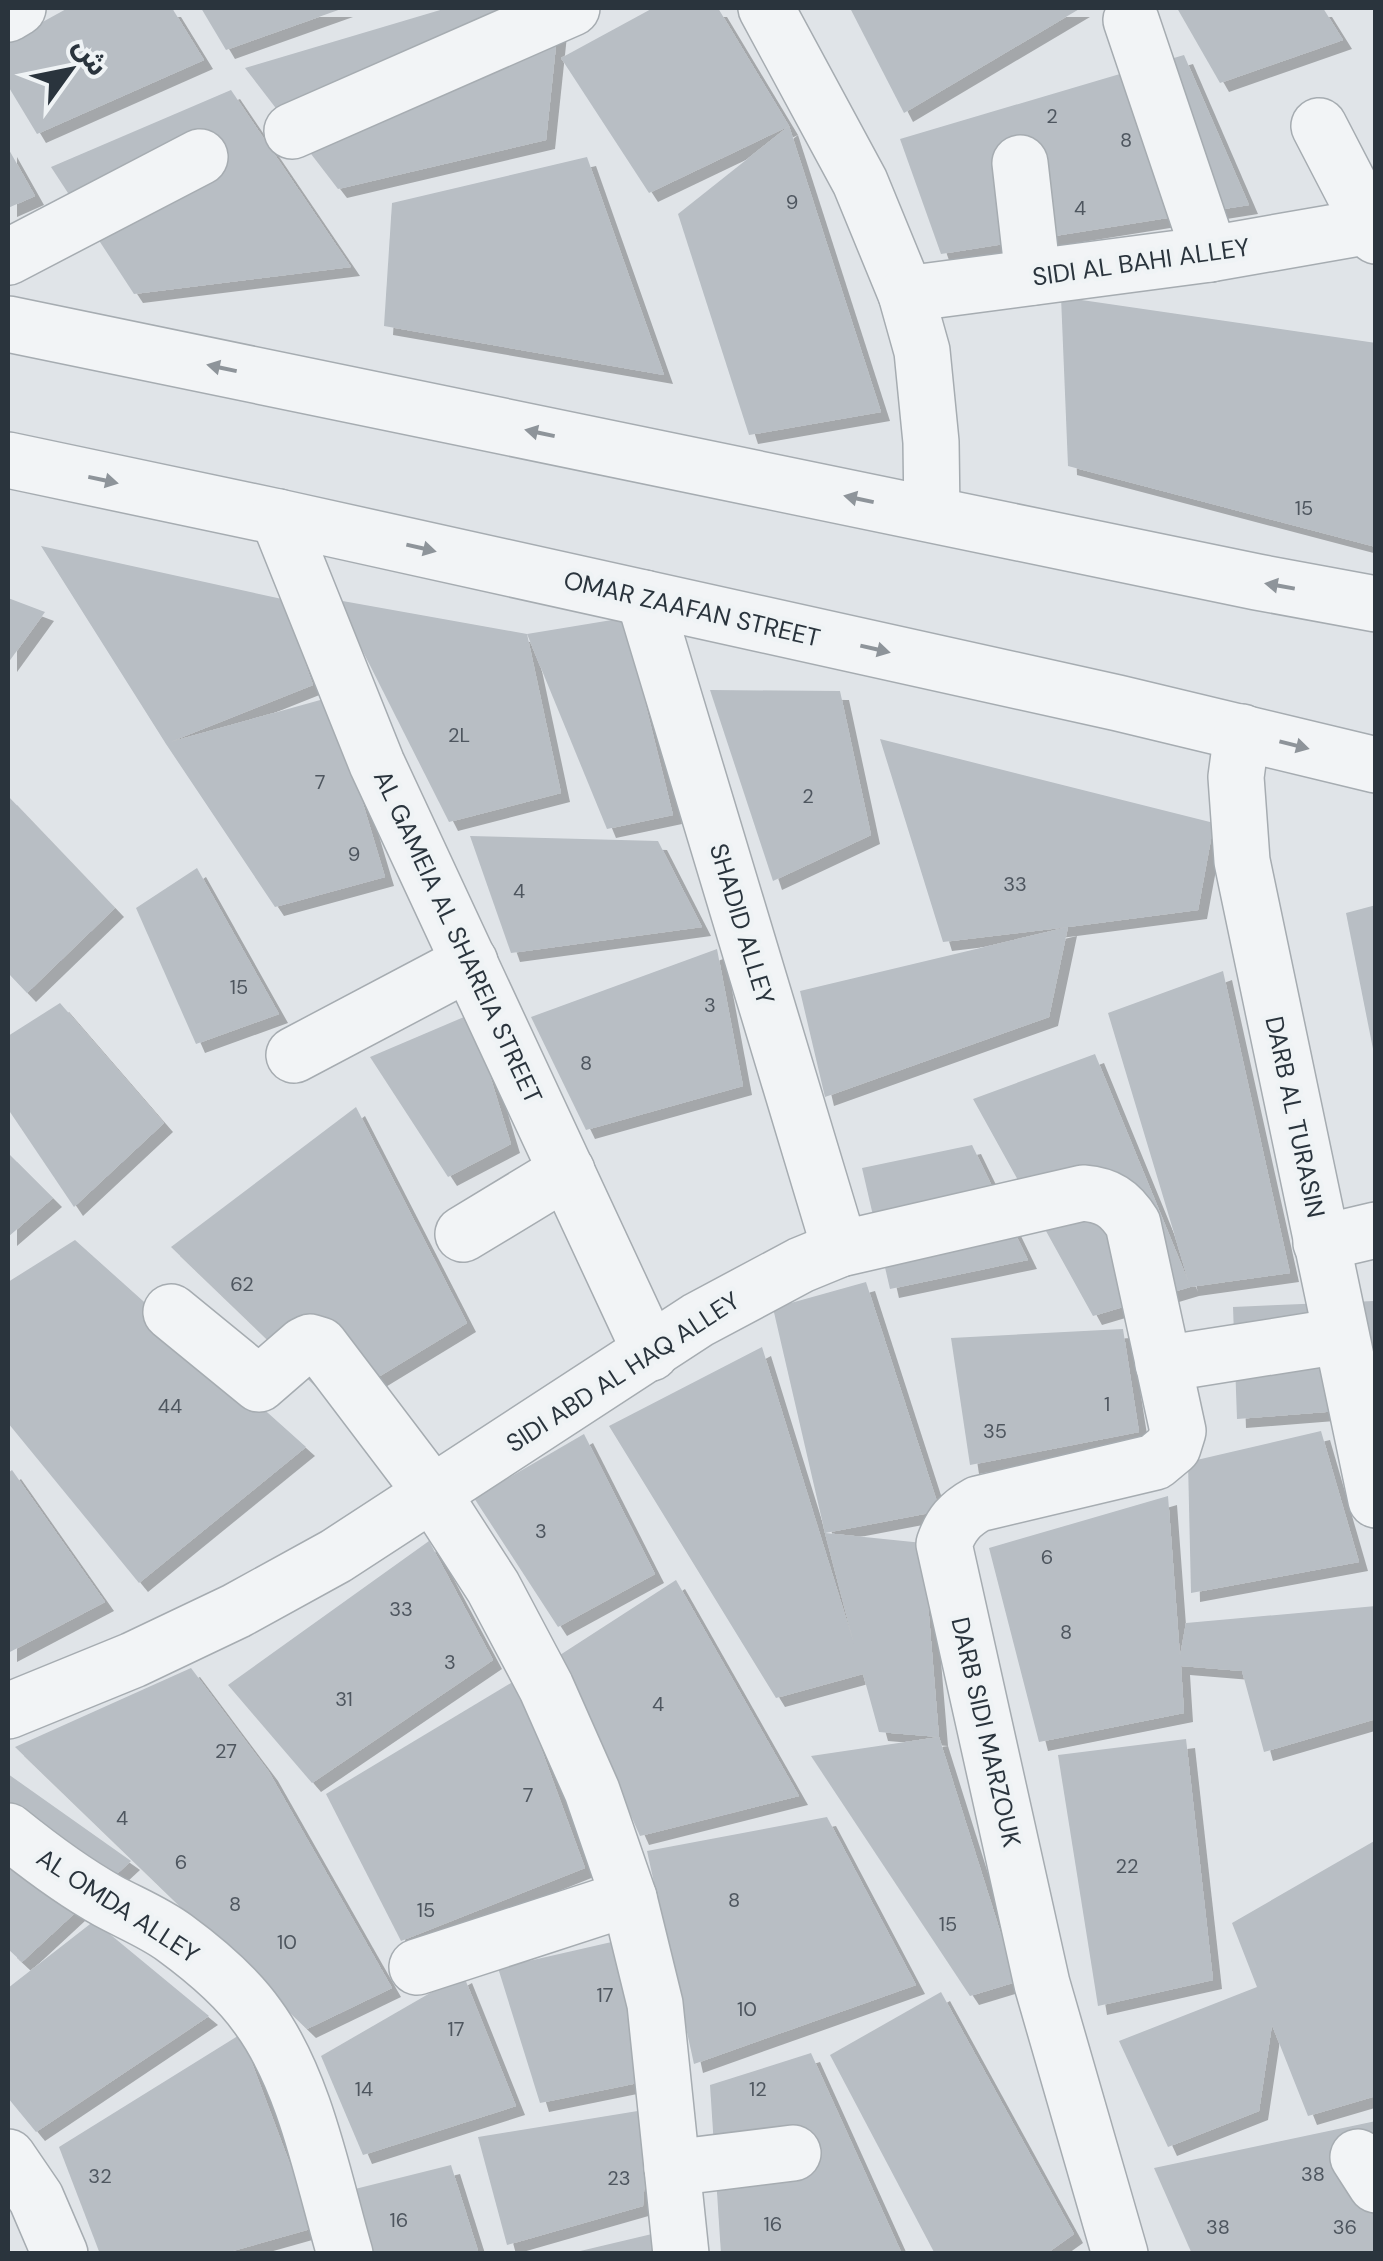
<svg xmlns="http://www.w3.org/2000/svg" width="1383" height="2261" font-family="'DM Sans','Noto Sans Arabic',sans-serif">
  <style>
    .building { fill: #b8bec4; filter: url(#shadow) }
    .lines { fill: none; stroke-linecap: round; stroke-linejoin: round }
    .minor-casing { stroke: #a6acb1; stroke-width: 58 }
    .minor { stroke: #f2f4f6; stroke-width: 55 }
    .oneway { fill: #8e949a }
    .labels { text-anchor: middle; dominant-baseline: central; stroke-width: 9; stroke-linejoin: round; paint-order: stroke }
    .number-label { font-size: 20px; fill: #4e565f }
    .street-label { font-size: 25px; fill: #2a343d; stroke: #eff3f5 }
  </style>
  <defs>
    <filter id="shadow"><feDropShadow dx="9" dy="9" stdDeviation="0" flood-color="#0004"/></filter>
  </defs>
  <rect width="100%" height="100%" fill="#e0e4e8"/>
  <g class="building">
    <polygon points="68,8 172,8 204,60 37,134 8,86 8,41"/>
    <polygon points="201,8 344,8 226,50"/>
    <polygon points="447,8 560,8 546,140 338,189 245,68"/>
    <polygon points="653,8 718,8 789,126 649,193 561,58"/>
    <polygon points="850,8 1081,8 904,113"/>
    <polygon points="1177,8 1323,8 1343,40 1220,83"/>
    <polygon points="1184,55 1249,205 941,254 900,139"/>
    <polygon points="231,90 351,267 134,294 51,167"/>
    <polygon points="789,126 881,412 749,435 678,214"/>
    <polygon points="8,148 35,196 8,208"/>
    <polygon points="587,157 664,375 384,326 392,203"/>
    <polygon points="1061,297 1376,343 1376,547 1068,466"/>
    <polygon points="41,546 282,599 313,685 170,742 331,697 385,877 275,907 166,744"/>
    <polygon points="8,598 45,612 8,663"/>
    <polygon points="337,600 527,634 561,793 449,822"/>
    <polygon points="624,618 673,815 607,829 527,634"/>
    <polygon points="710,690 840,691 871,835 773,881"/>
    <polygon points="880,739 1214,823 1198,910 1068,927 1049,1017 825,1097 800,991 1068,927 943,942"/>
    <polygon points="8,796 115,908 27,993 8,973"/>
    <polygon points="470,836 658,841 702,927 511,953"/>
    <polygon points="197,868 279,1014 196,1044 136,908"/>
    <polygon points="1376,905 1376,1054 1374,1054 1346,913"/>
    <polygon points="717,949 743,1086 586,1130 531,1017"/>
    <polygon points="1223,971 1290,1273 1190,1287 1093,1316 973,1099 1095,1054 1189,1283 1108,1013"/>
    <polygon points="60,1003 164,1123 74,1207 8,1109 8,1036"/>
    <polygon points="471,1014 511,1144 448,1177 370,1057"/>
    <polygon points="356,1107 467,1323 334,1404 171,1247"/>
    <polygon points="972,1145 1028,1260 890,1289 862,1168"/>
    <polygon points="8,1153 53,1198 8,1237"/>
    <polygon points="75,1240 306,1447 139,1583 8,1423 8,1282"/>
    <polygon points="866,1282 940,1511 825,1533 773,1308"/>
    <polygon points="1374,1301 1376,1408 1237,1419 1233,1307"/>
    <polygon points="1123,1329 1139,1432 970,1465 951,1338"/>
    <polygon points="762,1347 854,1644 825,1533 923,1543 939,1737 879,1732 863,1674 776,1698 609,1426"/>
    <polygon points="1321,1431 1359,1562 1191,1593 1188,1462"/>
    <polygon points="584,1434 655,1574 558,1627 474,1498"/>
    <polygon points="12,1470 105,1602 8,1653 8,1473"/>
    <polygon points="1168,1496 1180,1656 1186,1623 1376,1606 1376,1719 1264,1752 1242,1671 1181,1666 1184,1713 1039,1742 989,1548"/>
    <polygon points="429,1541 493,1660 312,1783 228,1685"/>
    <polygon points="676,1580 799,1796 640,1836 560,1655"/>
    <polygon points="191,1668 269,1772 392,1988 307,2029 15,1747"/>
    <polygon points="516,1680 585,1868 401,1941 326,1794"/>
    <polygon points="939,1737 1016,1982 970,1996 811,1756"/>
    <polygon points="1186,1739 1213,1980 1098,2006 1058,1755"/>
    <polygon points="8,1774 131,1861 22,1962 8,1949"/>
    <polygon points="827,1817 916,1985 694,2064 647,1851"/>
    <polygon points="1376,1840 1376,2096 1308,2116 1272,2025 1259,2111 1168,2147 1119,2041 1257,1987 1232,1923"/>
    <polygon points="94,1921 209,2016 36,2132 8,2098 8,1988"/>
    <polygon points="616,1941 638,2083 540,2103 498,1968"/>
    <polygon points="463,1974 516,2106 363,2155 321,2056"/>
    <polygon points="941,1992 1074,2234 1046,2254 935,2254 830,2055"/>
    <polygon points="241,2034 314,2228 222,2254 100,2254 59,2147"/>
    <polygon points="811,2053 902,2254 721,2254 710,2085"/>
    <polygon points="650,2109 643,2206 507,2245 478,2137"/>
    <polygon points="1376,2121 1376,2254 1192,2254 1154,2168"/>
    <polygon points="451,2165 479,2254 368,2254 351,2190"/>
    <polygon points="652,2234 655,2254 576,2254 576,2252"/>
  </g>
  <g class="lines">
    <g class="minor-casing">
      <g id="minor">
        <polyline points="766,8 860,182 906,294 922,351 931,442 932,514"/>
        <polyline points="8,14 18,8"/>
        <polyline points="1131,20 1210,254"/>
        <polyline points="1319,126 1376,236"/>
        <polyline points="292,131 572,8"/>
        <polyline points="1020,163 1033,277"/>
        <polyline points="8,257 200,157"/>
        <polyline points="906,294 1210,254 1376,225"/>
        <polyline points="8,324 1257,582 1376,604"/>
        <polyline points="8,460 278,517 1118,703 1376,765"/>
        <polyline points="278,517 377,764 651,1353"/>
        <polyline points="644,598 840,1249"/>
        <polyline points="1242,732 1236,777 1242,861 1376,1500"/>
        <polyline points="294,1055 470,962"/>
        <polyline points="463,1234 567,1171"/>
        <polyline points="1321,1243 1376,1230"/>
        <polyline points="171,1312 259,1384 304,1345 310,1342 320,1345 433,1494 493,1587 546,1687 592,1791 629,1898 655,2004 681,2254"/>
        <polyline points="1163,1364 1340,1336"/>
        <path d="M8,1711L133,1660L236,1611L336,1556L698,1320L801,1265L840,1249L1083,1193C1107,1195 1120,1203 1133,1224L1178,1431L1173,1447L1155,1462L978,1504C960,1514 951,1524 944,1544L1042,1984L1120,2254"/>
        <path d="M8,1831C39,1856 72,1881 108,1901C130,1913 155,1923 175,1938C205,1960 237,1987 258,2017C305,2081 323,2178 345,2254"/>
        <polyline points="417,1967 629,1898"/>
        <polyline points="8,2157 36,2198 60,2254"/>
        <polyline points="1358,2157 1376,2185"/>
        <polyline points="672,2168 793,2153"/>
      </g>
    </g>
    <use href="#minor" class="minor"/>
  </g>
  <defs><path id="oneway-solid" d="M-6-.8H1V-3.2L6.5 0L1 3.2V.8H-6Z" transform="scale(2.5)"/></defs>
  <g class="oneway">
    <use href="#oneway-solid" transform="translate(222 368) rotate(-168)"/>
    <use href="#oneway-solid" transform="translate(540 433) rotate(-168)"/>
    <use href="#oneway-solid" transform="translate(103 480) rotate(12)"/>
    <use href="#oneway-solid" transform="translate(859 499) rotate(-168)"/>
    <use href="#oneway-solid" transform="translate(421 548) rotate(13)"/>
    <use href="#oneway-solid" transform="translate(1280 586) rotate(-170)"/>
    <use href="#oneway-solid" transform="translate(875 649) rotate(13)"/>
    <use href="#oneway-solid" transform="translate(1294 745) rotate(14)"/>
  </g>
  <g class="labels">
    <g class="number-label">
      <text x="1052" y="116">2</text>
      <text x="1126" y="140">8</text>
      <text x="792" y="202">9</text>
      <text x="1080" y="208">4</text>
      <text x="1304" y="508">15</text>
      <text x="459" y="735">2L</text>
      <text x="320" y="782">7</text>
      <text x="808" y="796">2</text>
      <text x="354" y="854">9</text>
      <text x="1015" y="884">33</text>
      <text x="519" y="891">4</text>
      <text x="239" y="987">15</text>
      <text x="710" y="1005">3</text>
      <text x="586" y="1063">8</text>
      <text x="242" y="1284">62</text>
      <text x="1107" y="1404">1</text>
      <text x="170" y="1406">44</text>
      <text x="995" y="1431">35</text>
      <text x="541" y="1531">3</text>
      <text x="1047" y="1557">6</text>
      <text x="401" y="1609">33</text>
      <text x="1066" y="1632">8</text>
      <text x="450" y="1662">3</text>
      <text x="344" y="1699">31</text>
      <text x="658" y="1704">4</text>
      <text x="226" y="1751">27</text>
      <text x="528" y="1795">7</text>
      <text x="122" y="1818">4</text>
      <text x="181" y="1862">6</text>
      <text x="1127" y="1866">22</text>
      <text x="734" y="1900">8</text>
      <text x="235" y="1904">8</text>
      <text x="426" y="1910">15</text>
      <text x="948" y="1924">15</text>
      <text x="287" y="1942">10</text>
      <text x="605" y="1995">17</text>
      <text x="747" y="2009">10</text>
      <text x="456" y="2029">17</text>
      <text x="364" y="2089">14</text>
      <text x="758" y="2089">12</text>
      <text x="1313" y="2174">38</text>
      <text x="100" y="2176">32</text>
      <text x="619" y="2178">23</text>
      <text x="399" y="2220">16</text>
      <text x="773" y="2224">16</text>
      <text x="1218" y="2227">38</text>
      <text x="1345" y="2227">36</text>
    </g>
    <g class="street-label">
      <text transform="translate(1141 262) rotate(-8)">SIDI AL BAHI ALLEY</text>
      <text transform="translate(692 609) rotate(13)">OMAR ZAAFAN STREET</text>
      <text transform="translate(742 924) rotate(73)">SHADID ALLEY</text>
      <text transform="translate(458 937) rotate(65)">AL GAMEIA AL SHAREIA STREET</text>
      <text transform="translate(1295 1117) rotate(78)">DARB AL TURASIN</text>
      <text transform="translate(623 1372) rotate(-33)">SIDI ABD AL HAQ ALLEY</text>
      <text transform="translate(986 1732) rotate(77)">DARB SIDI MARZOUK</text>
      <text transform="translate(118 1906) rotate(33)">AL OMDA ALLEY</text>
    </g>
  </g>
  <rect width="1383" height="2261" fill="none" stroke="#2a343d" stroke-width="20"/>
  <g transform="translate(70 70) rotate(57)" stroke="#eff3f5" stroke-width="8" paint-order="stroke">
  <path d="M0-8L18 38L0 25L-18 38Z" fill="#2a343d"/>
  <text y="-15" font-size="28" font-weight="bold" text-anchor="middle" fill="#2a343d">ش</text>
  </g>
</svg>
